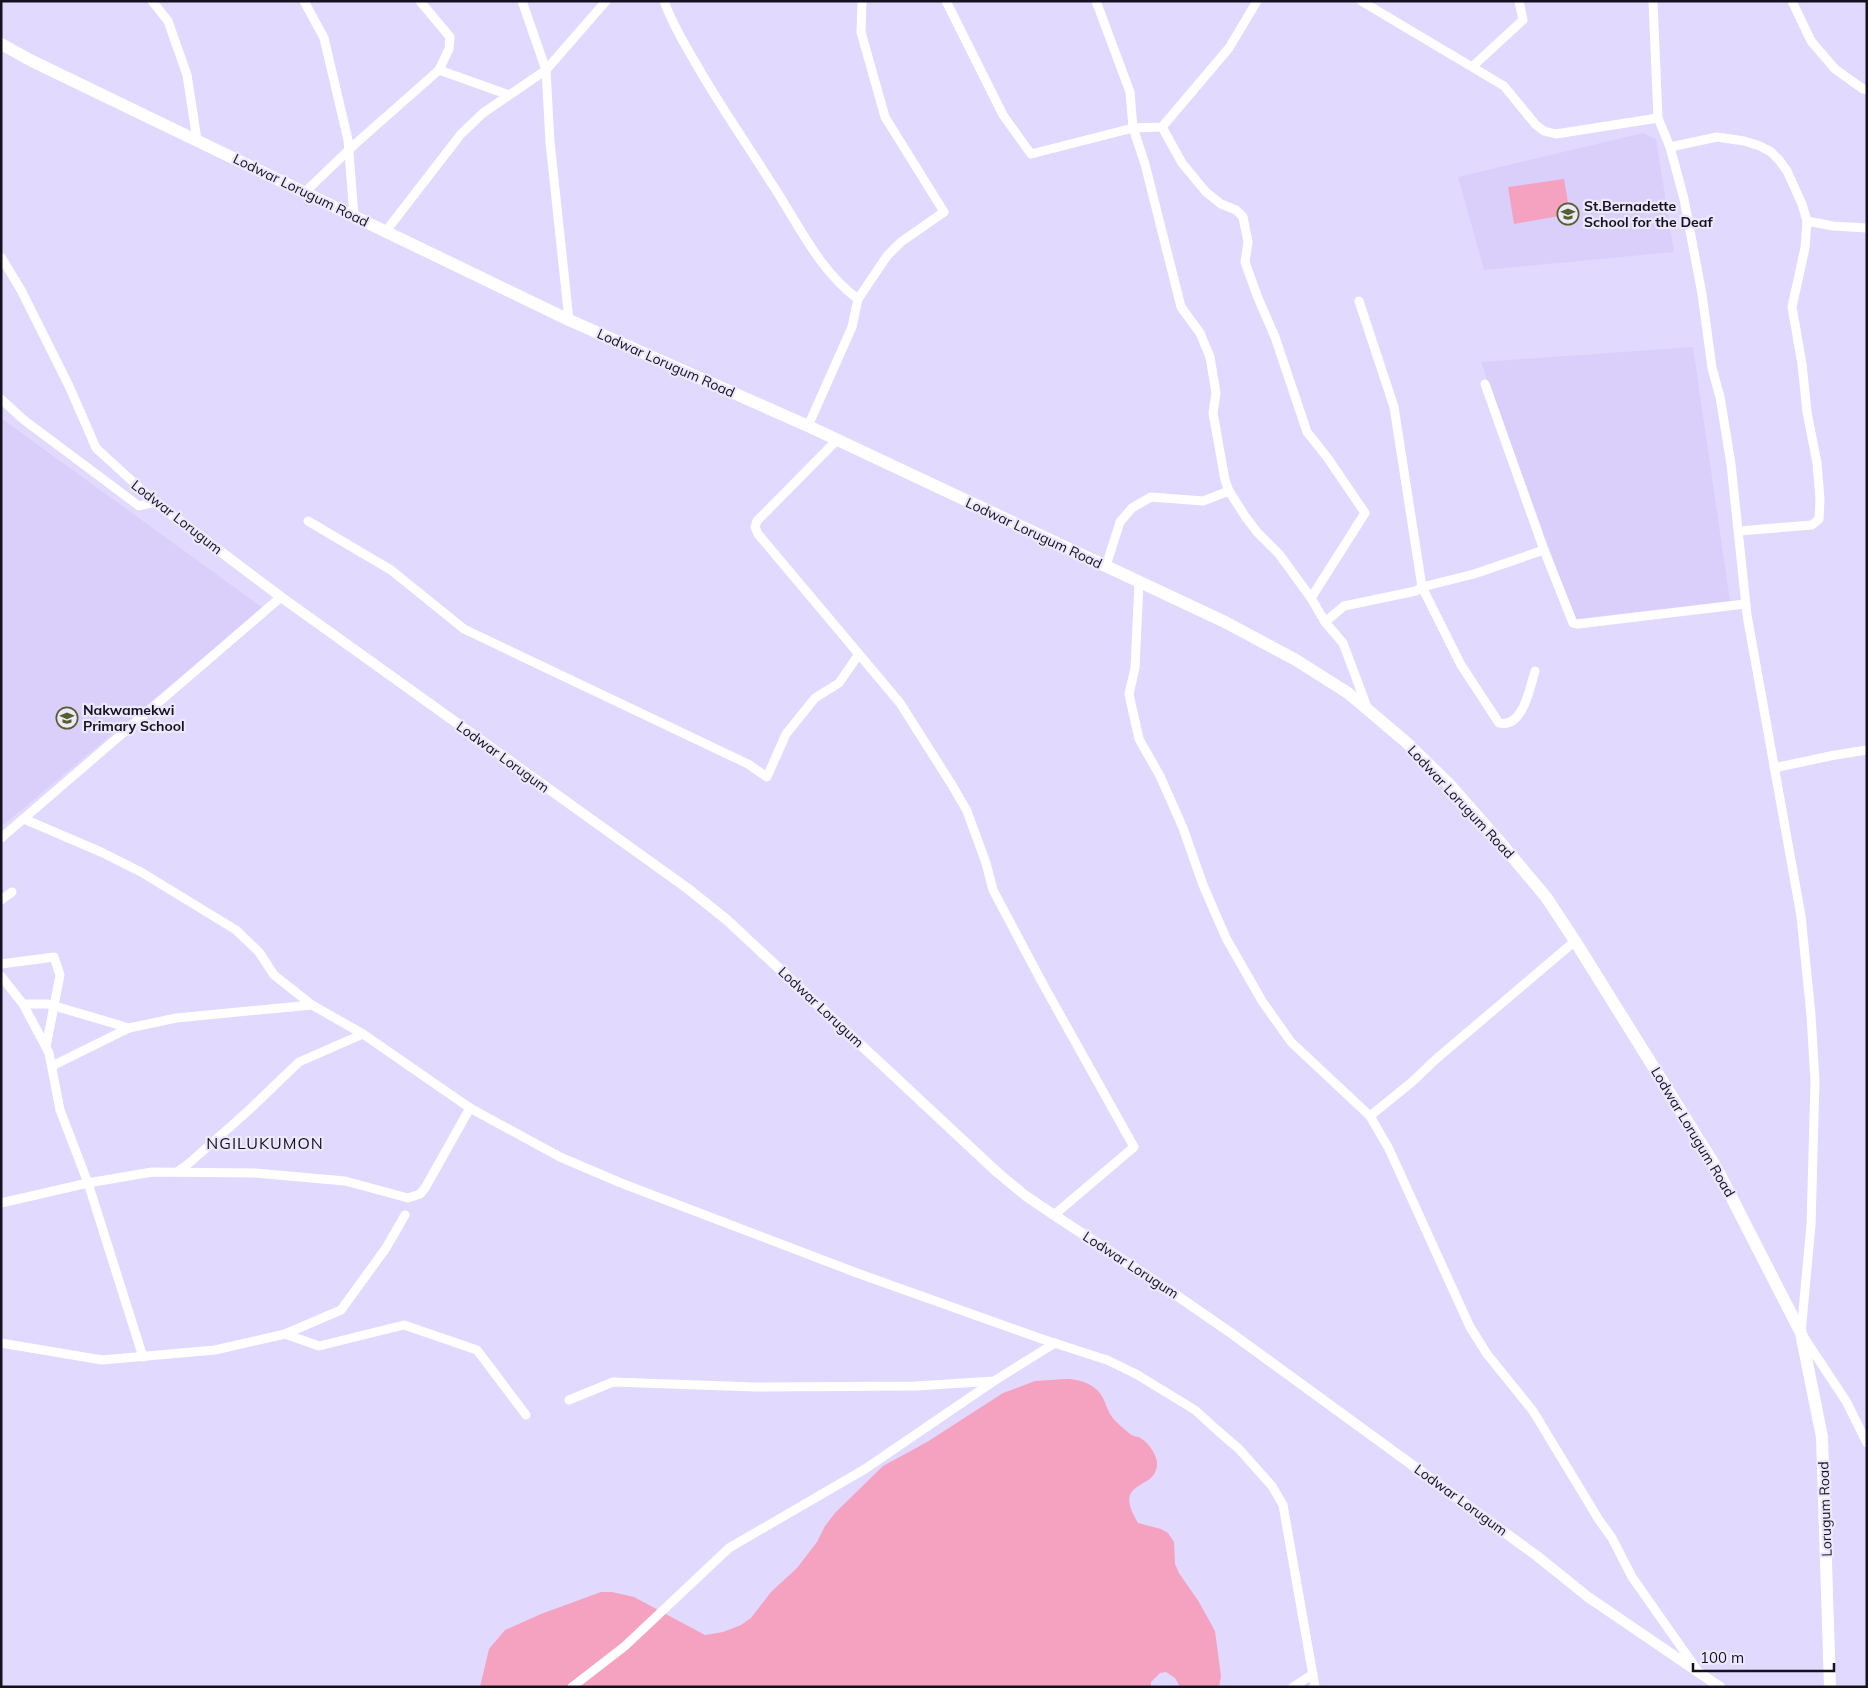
<svg xmlns="http://www.w3.org/2000/svg" width="1868" height="1688" font-family="Mulish,sans-serif">
  <style>
    .built { fill: #dacffb }
    .grass { fill: #f4a2c0 }
    .lines { fill: none; stroke-linecap: round; stroke-linejoin: round }
    .minor { stroke: #fff; stroke-width: 9 }
    .tertiary { stroke: #fff; stroke-width: 10 }
    .secondary { stroke: #fff; stroke-width: 12 }
    .labels { text-anchor: middle; dominant-baseline: central; stroke-width: 4.5; stroke-linejoin: round; paint-order: stroke }
    .street-label { font-size: 14px; fill: #161121; stroke: #ede9fc }
    .poi-label { font-size: 14px; font-weight: bold; fill: #161121; stroke: #ede9fc; text-anchor: start }
    .quarter-label { font-size: 16px; letter-spacing: 1px; fill: #161121; stroke: #ede9fc }
  </style>
  <rect width="100%" height="100%" fill="#e2d9fe"/>
  <g class="built">
    <polygon points="1643,133 1656,139 1674,252 1484,270 1458,177"/>
    <polygon points="1693,347 1730,601 1575,619 1481,362"/>
    <polygon points="1,418 263,608 1,827"/>
  </g>
  <g class="grass">
    <polygon points="1564,179 1570,214 1514,224 1508,187"/>
    <path d="M1066,1379C1075,1379 1084,1381 1092,1386C1104,1394 1104,1402 1110,1414C1114,1421 1123,1428 1129,1433C1133,1437 1138,1436 1142,1439C1149,1444 1158,1456 1157,1465C1155,1492 1111,1478 1138,1523L1161,1529L1168,1533L1174,1542L1175,1564L1179,1573L1199,1602L1215,1631L1221,1676L1219,1687H1180L1175,1678L1166,1672L1160,1673L1151,1682V1687H480L489,1649L505,1630L541,1614L601,1592H612L634,1597L705,1635L723,1632L741,1625L751,1618L771,1592L797,1568L817,1542L825,1526L835,1513L883,1466L927,1442L1003,1393L1035,1381Z"/>
  </g>
  <g class="lines">
    <g class="minor">
      <polyline points="152,1 168,21 187,75 197,140"/>
      <polyline points="304,1 324,38 348,140 354,216"/>
      <polyline points="522,1 546,70 550,142 569,320"/>
      <path d="M664,1C672,23 683,42 695,62C718,103 745,141 770,181C797,221 818,270 858,299"/>
      <polyline points="946,1 1003,115 1031,154 1133,128 1162,127 1229,48 1257,1"/>
      <polyline points="1096,1 1130,92 1133,128 1145,164 1181,307 1200,333 1210,357 1216,393 1213,413 1225,480 1229,491 1245,516 1257,532 1279,554 1311,598 1325,622 1343,643 1367,707"/>
      <polyline points="1361,1 1504,86 1536,125 1544,131 1556,134 1658,118"/>
      <polyline points="1653,1 1658,118 1670,147 1684,199 1702,294 1712,368 1720,397 1731,464 1747,615 1801,916 1811,1015 1815,1081 1811,1225 1801,1333 1846,1401 1867,1443"/>
      <polyline points="1792,1 1811,41 1835,69 1863,89 1867,90"/>
      <polyline points="1473,66 1523,20 1519,1"/>
      <polyline points="439,70 509,95"/>
      <polyline points="1162,127 1182,163 1206,192 1221,204 1236,210 1243,217 1248,242 1245,262 1258,298 1275,337 1307,432 1327,457 1365,513 1311,598"/>
      <polyline points="1670,147 1717,137 1744,141 1760,146 1771,152 1779,160 1787,171 1802,204 1807,221 1805,248 1792,307 1802,364 1807,412 1817,463 1820,499 1819,519 1812,525 1739,531"/>
      <polyline points="305,192 354,145 439,70 449,49 450,37 420,1"/>
      <polyline points="1807,221 1833,226 1867,228"/>
      <polyline points="386,231 461,134 483,113 546,70 606,1"/>
      <polyline points="1,257 21,290 69,386 96,448 155,502"/>
      <path d="M1359,301L1394,407L1422,587L1461,665L1499,723C1523,729 1530,687 1535,671"/>
      <polyline points="1485,384 1544,550 1573,623 1578,624 1745,604"/>
      <polyline points="1,399 24,420 139,506 155,502"/>
      <polyline points="808,426 852,327 858,299 887,256 901,242 944,212 885,117 861,32 862,1"/>
      <polyline points="837,440 757,521 755,527 758,534 900,703 952,785 967,811 986,863 993,890 1044,986 1134,1147 1054,1215"/>
      <polyline points="308,521 391,570 464,629 748,764 767,777 786,734 815,698 839,683 859,654"/>
      <polyline points="1106,566 1120,522 1132,508 1151,497 1203,501 1229,491"/>
      <polyline points="1139,582 1135,668 1129,694 1139,739 1160,776 1183,828 1203,885 1226,938 1262,1001 1291,1042 1370,1116 1389,1149 1470,1327 1487,1354 1533,1411 1599,1520 1612,1538 1632,1577 1698,1671"/>
      <polyline points="1325,622 1344,606 1416,591 1422,587 1474,574 1544,550"/>
      <polyline points="1774,768 1835,755 1867,750"/>
      <polyline points="24,819 101,852 141,872 236,930 259,952 274,975 312,1005 363,1034 470,1108 560,1157 621,1183 857,1273 1042,1339 1107,1360 1136,1374 1195,1410 1217,1430 1239,1449 1272,1486 1283,1505 1315,1687"/>
      <polyline points="1,838 281,597"/>
      <polyline points="1,900 12,892"/>
      <polyline points="1,964 54,957 60,975 46,1047"/>
      <polyline points="1,976 23,1004 49,1053 60,1110 88,1183 143,1357"/>
      <polyline points="23,1004 48,1004 129,1028"/>
      <polyline points="52,1066 129,1028 176,1018 312,1005"/>
      <polyline points="1370,1116 1412,1082 1435,1060 1575,941"/>
      <polyline points="177,1172 187,1165 248,1111 299,1062 363,1034"/>
      <polyline points="1,1203 88,1183 152,1172 255,1173 345,1181 408,1198 420,1194 425,1188 470,1108"/>
      <polyline points="285,1334 341,1310 386,1248 405,1215"/>
      <polyline points="1,1343 102,1360 215,1350 285,1334 319,1346 404,1325 477,1350 526,1415"/>
      <polyline points="569,1400 613,1382 755,1387 916,1386 994,1381 1055,1343"/>
      <polyline points="572,1687 625,1646 729,1548 865,1469 994,1381"/>
      <polyline points="1293,1687 1313,1674"/>
    </g>
    <polyline class="tertiary" points="155,502 281,597 687,888 727,920 998,1173 1026,1196 1054,1215 1173,1293 1231,1333 1537,1556 1588,1597 1720,1687"/>
    <polyline class="secondary" points="1,44 32,61 569,320 808,426 1225,622 1296,660 1348,693 1406,742 1449,784 1499,841 1546,897 1575,941 1717,1169 1801,1333 1822,1437 1830,1687"/>
  </g>
  <defs>
    <g id="school-ring" transform="scale(1.125)"><circle r="9.5" fill="#ede9fc" stroke="#575e2d" stroke-width="1.5"/><path d="M0-5L7-2L0 1L-7-2ZM-4 1L0 2.5L4 1V4Q0 6-4 4Z" fill="#575e2d"/></g>
  </defs>
  <g fill-rule="evenodd">
    <use href="#school-ring" x="1568" y="214"/>
    <use href="#school-ring" x="67" y="718"/>
  </g>
  <g class="labels">
    <g class="street-label">
      <text transform="translate(301 190) rotate(26)">Lodwar Lorugum Road</text>
      <text transform="translate(666 363) rotate(24)">Lodwar Lorugum Road</text>
      <text transform="translate(177 517) rotate(38)">Lodwar Lorugum</text>
      <text transform="translate(1034 533) rotate(25)">Lodwar Lorugum Road</text>
      <text transform="translate(503 757) rotate(36)">Lodwar Lorugum</text>
      <text transform="translate(1461 802) rotate(47)">Lodwar Lorugum Road</text>
      <text transform="translate(821 1007) rotate(43)">Lodwar Lorugum</text>
      <text transform="translate(1693 1132) rotate(59)">Lodwar Lorugum Road</text>
      <text transform="translate(1131 1265) rotate(33)">Lodwar Lorugum</text>
      <text transform="translate(1461 1500) rotate(36)">Lodwar Lorugum</text>
      <text transform="translate(1825 1509) rotate(-92)">Lorugum Road</text>
    </g>
    <g class="poi-label">
      <text x="1584" y="206">St.Bernadette<tspan x="1584" dy="16">School for the Deaf</tspan></text>
      <text x="83" y="710">Nakwamekwi<tspan x="83" dy="16">Primary School</tspan></text>
    </g>
    <g class="quarter-label">
      <text x="265" y="1143">NGILUKUMON</text>
    </g>
  </g>
  <rect width="1868" height="1688" fill="none" stroke="#161121" stroke-width="5"/>
  <path d="M1693 1663v8h141v-8" fill="none" stroke="#161121" stroke-width="2.5"/>
  <text x="1700" y="1663" font-size="15" fill="#161121" stroke="#ede9fc" stroke-width="4" paint-order="stroke">100 m</text>
</svg>
